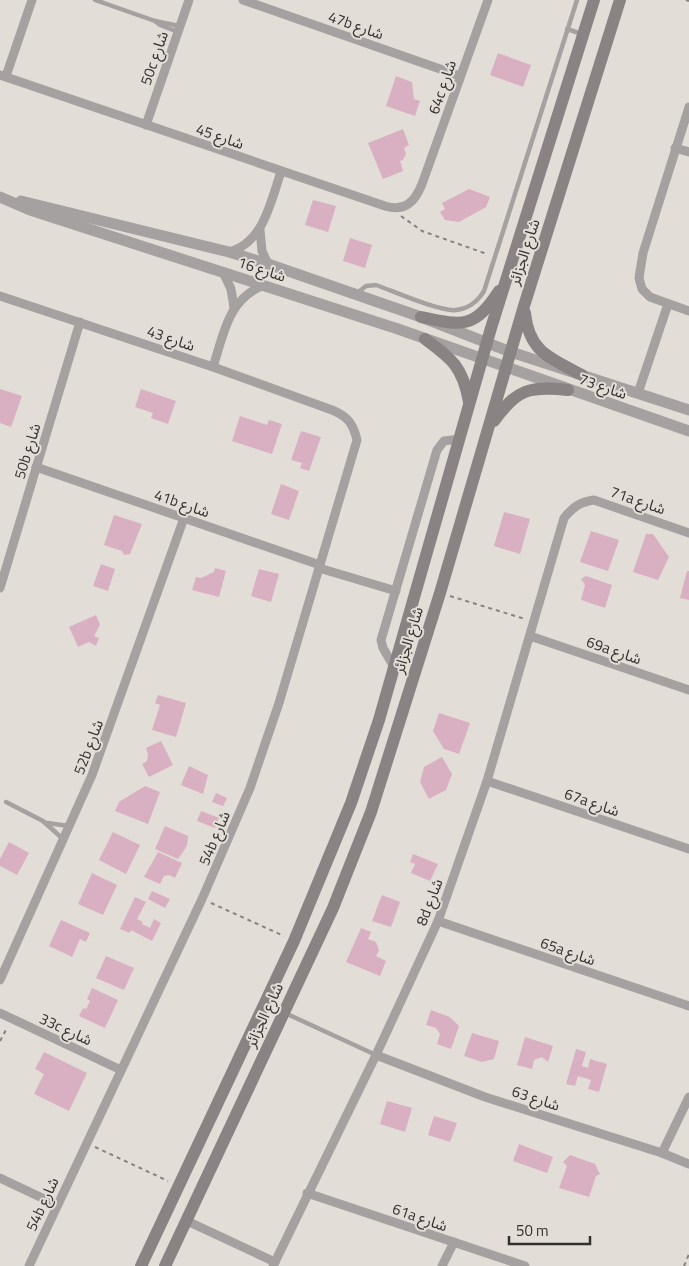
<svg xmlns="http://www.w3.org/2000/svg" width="689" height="1266" font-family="'Titillium Web','Noto Sans Arabic',sans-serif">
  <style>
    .building { fill: #d9b0c2 }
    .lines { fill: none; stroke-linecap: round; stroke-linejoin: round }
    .path { stroke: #87837f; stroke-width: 2; stroke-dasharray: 4 4; stroke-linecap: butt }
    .service { stroke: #a5a1a1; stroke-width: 4.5 }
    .minor { stroke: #a5a1a1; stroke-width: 9 }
    .tertiary { stroke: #a5a1a1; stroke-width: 11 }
    .secondary { stroke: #898383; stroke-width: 12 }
    .labels { text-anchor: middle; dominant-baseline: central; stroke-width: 4; stroke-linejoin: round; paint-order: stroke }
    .street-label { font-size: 15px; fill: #33312f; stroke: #e3ddd7 }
  </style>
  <rect width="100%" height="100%" fill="#e3ddd7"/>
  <g class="building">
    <polygon points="498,53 531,65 523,87 490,75"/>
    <polygon points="396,76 412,82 414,99 420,101 415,116 386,106"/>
    <polygon points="403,129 409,145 404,148 406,154 403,160 400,161 403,171 383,179 368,143"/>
    <polygon points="469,189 490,197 486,207 459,222 445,220 440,212 445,209 442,203"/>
    <polygon points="313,200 336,206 328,232 305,225"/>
    <polygon points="350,238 372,245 365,268 343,261"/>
    <polygon points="0,389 22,396 11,427 0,423"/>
    <polygon points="141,389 176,401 168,424 151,418 153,413 135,407"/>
    <polygon points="240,416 267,425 269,420 282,424 272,454 232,441"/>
    <polygon points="301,431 321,437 309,471 300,468 302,463 291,460"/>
    <polygon points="281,484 299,491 289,520 271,514"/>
    <polygon points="504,512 530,519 520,554 494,546"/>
    <polygon points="114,515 142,524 130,554 124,555 122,551 104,545"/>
    <polygon points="591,531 619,540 608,571 580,562"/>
    <polygon points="646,534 653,534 669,557 658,580 633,572"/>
    <polygon points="101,564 115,569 108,591 93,586"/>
    <polygon points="215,568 226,571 219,597 192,590 196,577 201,578 214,572"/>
    <polygon points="259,569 279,574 271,602 251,596"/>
    <polygon points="687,571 689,571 689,600 680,598"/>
    <polygon points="586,576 612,585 605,608 581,600 585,585 581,579"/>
    <polygon points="96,615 100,625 94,636 99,638 96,646 89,642 78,647 69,627"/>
    <polygon points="158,695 186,703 176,737 152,730 160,705 155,703"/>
    <polygon points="439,713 470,723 459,754 444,749 433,731"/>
    <polygon points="161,741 173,765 149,777 142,764 147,761 148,754 146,748"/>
    <polygon points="442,757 452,774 446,790 429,799 420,782 424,767"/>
    <polygon points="189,766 208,775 203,794 181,785"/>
    <polygon points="145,786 160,792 148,824 115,811 119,802"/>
    <polygon points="216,793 227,798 223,806 212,802"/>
    <polygon points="201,811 219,818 215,828 197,821"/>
    <polygon points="165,826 188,836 187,846 178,859 155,849"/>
    <polygon points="113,832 140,845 126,874 99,860"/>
    <polygon points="9,842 29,853 17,875 0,866 0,859"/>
    <polygon points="158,852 182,863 175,878 169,875 164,876 160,884 144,877"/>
    <polygon points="413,854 438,864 430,881 411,873 415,864 410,862"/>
    <polygon points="92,873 117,885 103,915 78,904"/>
    <polygon points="152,891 170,899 165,908 148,899"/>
    <polygon points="382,895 400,902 391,927 372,921"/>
    <polygon points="135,897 146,902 137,919 143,922 142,924 150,928 154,919 161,923 152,941 131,930 130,933 120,929"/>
    <polygon points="61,920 90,933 86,942 80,939 72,957 49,946"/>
    <polygon points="361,928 371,932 368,939 376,942 379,950 376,956 386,961 380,976 346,962"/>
    <polygon points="106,956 134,968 124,990 96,978"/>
    <polygon points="92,988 118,1000 105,1028 79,1016 83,1008 86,1009 90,1001 87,999"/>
    <polygon points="431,1010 450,1017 459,1026 451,1049 437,1044 440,1034 436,1028 426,1025"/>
    <polygon points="472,1033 499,1041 494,1059 482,1062 464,1056"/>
    <polygon points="525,1037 553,1046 548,1062 542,1057 534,1060 532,1069 517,1065"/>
    <polygon points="576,1049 586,1052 582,1066 588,1068 590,1059 607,1064 599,1092 588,1089 591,1080 578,1076 575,1086 566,1084"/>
    <polygon points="44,1052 87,1073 69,1111 34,1094 44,1074 35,1069"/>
    <polygon points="387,1101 412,1108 405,1132 380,1124"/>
    <polygon points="434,1116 457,1123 450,1142 428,1135"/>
    <polygon points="519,1144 553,1157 547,1173 513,1161"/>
    <polygon points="570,1155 595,1164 600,1174 596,1176 589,1197 559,1188 567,1166 563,1162"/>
  </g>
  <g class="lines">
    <g class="path">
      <polyline points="686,0 689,1"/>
      <polyline points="401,216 422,231 487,254"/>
      <polyline points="450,596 525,619"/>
      <polyline points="211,903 284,936"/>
      <polyline points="0,1041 7,1028"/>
      <polyline points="95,1147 168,1181"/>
      <polyline points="684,1266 689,1254"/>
    </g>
    <g class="service">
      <polyline points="95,0 155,21 179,26"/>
      <polyline points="155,21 160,25 178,32"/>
      <polyline points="567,29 582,34"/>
      <path d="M357,293L366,286L376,285C393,291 440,312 456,310C468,309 478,301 484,291L577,0"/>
      <polyline points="6,802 43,821 63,839"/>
      <polyline points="47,823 69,826"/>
      <polyline points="285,1013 376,1055"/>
    </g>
    <g class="minor">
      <polyline points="243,0 460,76"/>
      <path d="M0,75L385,206C405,212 415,202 422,184L488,0"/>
      <polyline points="6,76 32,0"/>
      <polyline points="689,107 643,253 639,278 642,289 650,297 689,311"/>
      <polyline points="146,125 189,0"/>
      <polyline points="675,148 689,152"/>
      <polyline points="260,230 262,251 268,264"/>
      <path d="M229,252C264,242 270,203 281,172"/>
      <polyline points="223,272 231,289 234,308"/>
      <path d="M0,296L213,367L332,410C347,416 353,423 357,440L279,703L250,788L202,899L29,1266"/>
      <path d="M213,367C224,333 228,299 264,285"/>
      <polyline points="638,393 668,304"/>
      <polyline points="36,467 320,565"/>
      <polyline points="319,568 396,591"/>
      <polyline points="0,588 80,322"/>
      <polyline points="530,636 689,690"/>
      <polyline points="394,667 383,648 381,640 437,450 444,441 460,439"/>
      <polyline points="487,781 689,849"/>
      <polyline points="438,921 689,1006"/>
      <polyline points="0,980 92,775 184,518"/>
      <polyline points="0,1013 121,1070"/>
      <polyline points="376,1055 485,1097 662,1153 689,1164"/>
      <polyline points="662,1153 689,1097"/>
      <polyline points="0,1178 57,1205"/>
      <polyline points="307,1193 525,1266"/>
      <polyline points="187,1221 275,1262"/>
      <path d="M273,1266L376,1055L438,921L487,781L564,518C573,507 580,502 594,500L689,533"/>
      <polyline points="442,1266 454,1242"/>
    </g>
    <g class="tertiary">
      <polyline points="0,197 30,210 398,329 689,431"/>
      <polyline points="21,201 229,252 268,264 421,317 511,352 689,410"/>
    </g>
    <g class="secondary">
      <path d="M525,313C529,352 550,358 582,375"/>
      <path d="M421,317C463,326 474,329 499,291"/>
      <path d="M425,339C452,359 463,367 469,402"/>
      <path d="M494,421C517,389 529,386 568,390"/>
      <polyline points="141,1266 294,941 351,803 379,720 491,328 594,0"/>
      <polyline points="165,1266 333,908 371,812 440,593 524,306 620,0"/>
    </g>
  </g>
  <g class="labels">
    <g class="street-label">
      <text transform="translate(356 25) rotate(19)">47b شارع</text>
      <text transform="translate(154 58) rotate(-71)">50c شارع</text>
      <text transform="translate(442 87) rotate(-71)">64c شارع</text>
      <text transform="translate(220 136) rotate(19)">شارع 45</text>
      <text transform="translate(524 252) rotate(-72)">شارع الجزائر</text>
      <text transform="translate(262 269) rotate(18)">شارع 16</text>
      <text transform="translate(171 338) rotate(19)">شارع 43</text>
      <text transform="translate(603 386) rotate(19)">شارع 73</text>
      <text transform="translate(27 451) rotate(-73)">50b شارع</text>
      <text transform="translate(638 500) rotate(19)">71a شارع</text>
      <text transform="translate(182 503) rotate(19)">41b شارع</text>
      <text transform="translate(408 640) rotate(-73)">شارع الجزائر</text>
      <text transform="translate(614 650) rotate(19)">69a شارع</text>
      <text transform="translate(88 747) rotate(-69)">52b شارع</text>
      <text transform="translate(592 802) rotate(19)">67a شارع</text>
      <text transform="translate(214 838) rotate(-67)">54b شارع</text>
      <text transform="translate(429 902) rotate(-69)">8d شارع</text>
      <text transform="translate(568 951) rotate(19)">65a شارع</text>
      <text transform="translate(264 1015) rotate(-65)">شارع الجزائر</text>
      <text transform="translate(66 1029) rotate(25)">33c شارع</text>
      <text transform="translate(536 1098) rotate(18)">شارع 63</text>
      <text transform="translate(42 1204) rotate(-65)">54b شارع</text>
      <text transform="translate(420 1217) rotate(19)">61a شارع</text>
    </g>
  </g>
  <path d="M509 1236v8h81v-8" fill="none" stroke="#33312f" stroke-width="2.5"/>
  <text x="516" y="1236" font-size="15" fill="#33312f" stroke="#e3ddd7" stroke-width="4" paint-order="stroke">50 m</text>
</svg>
